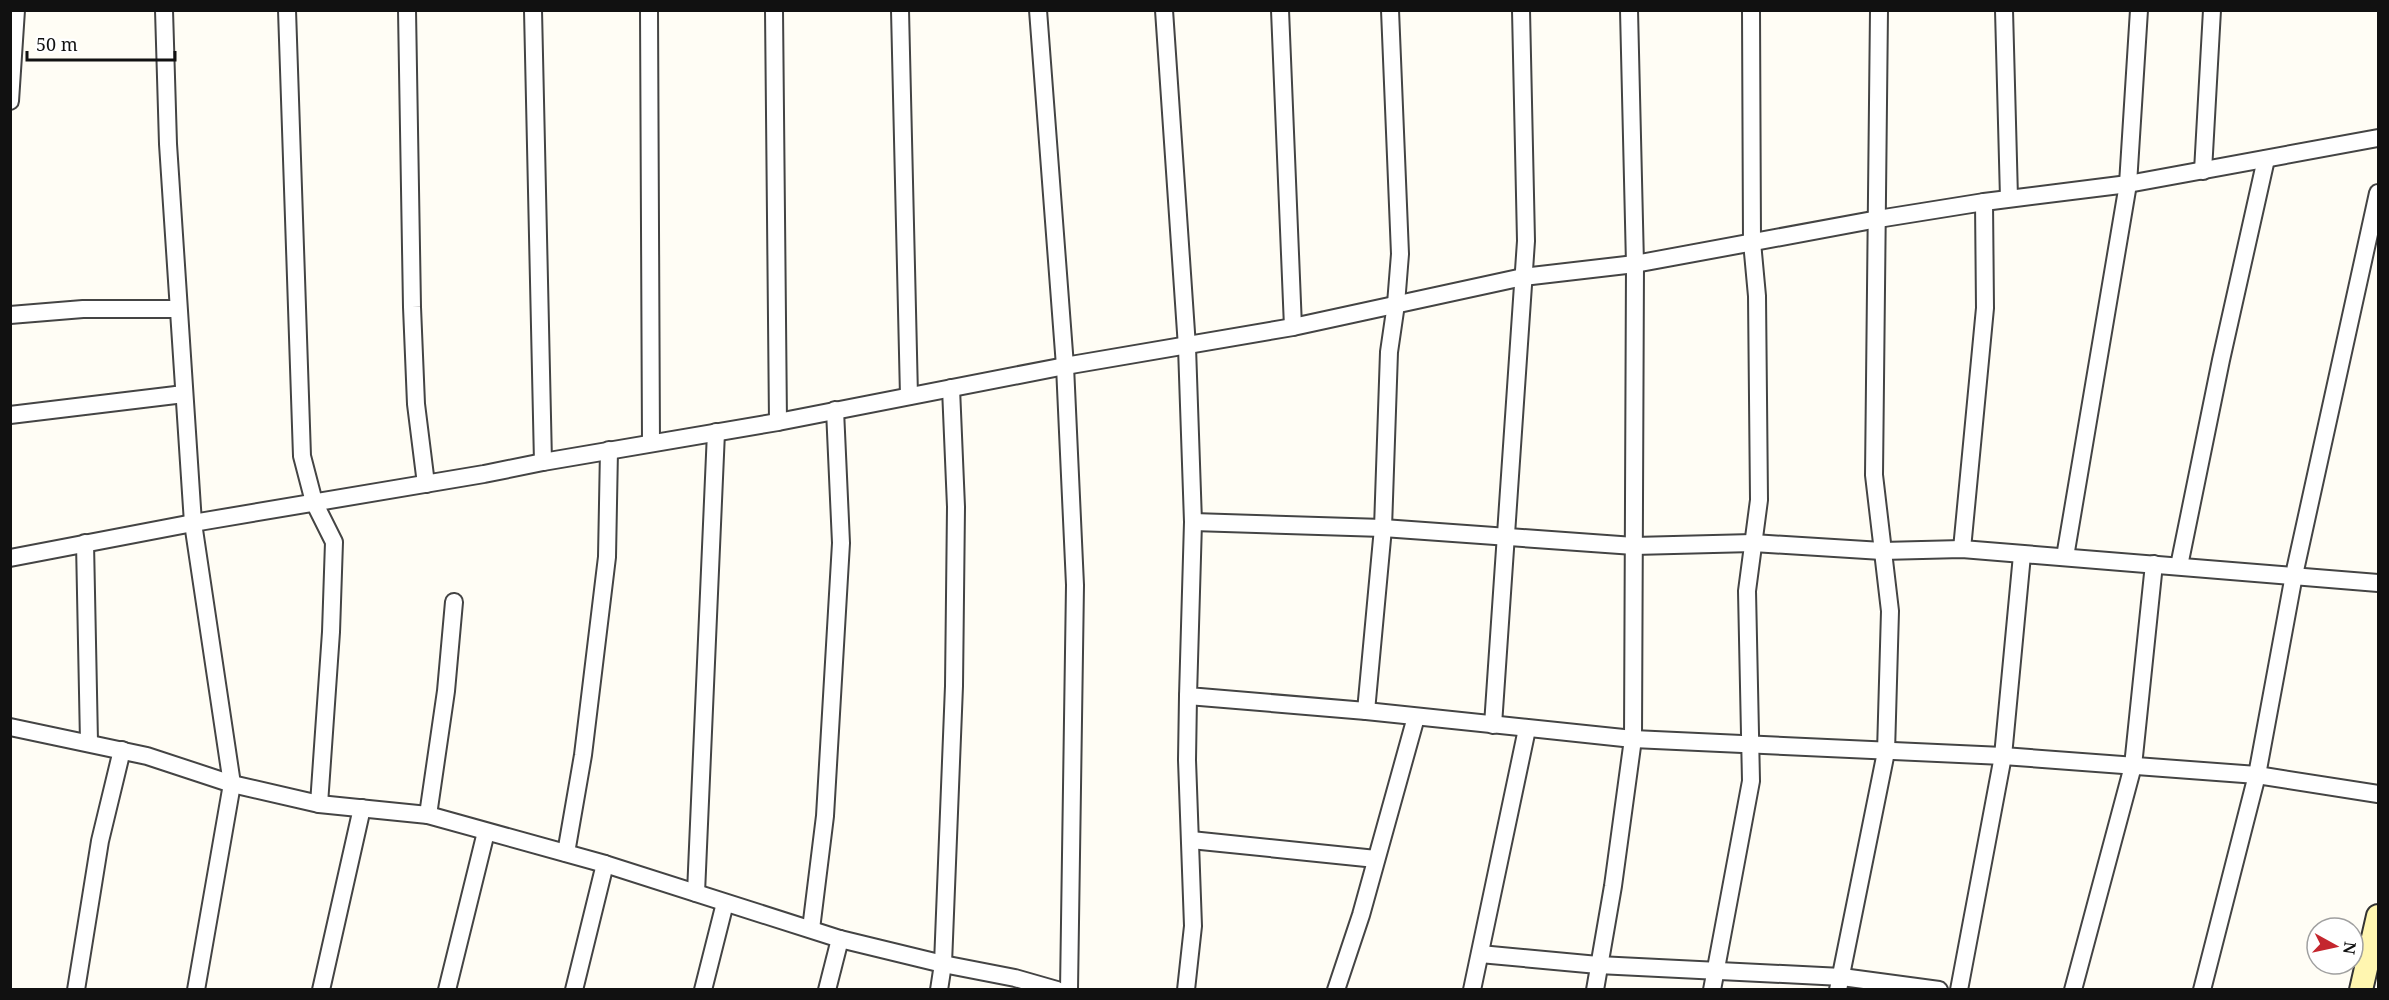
<svg xmlns="http://www.w3.org/2000/svg" width="2389" height="1000" font-family="'Noto Serif',serif">
  <style>
    .lines { fill: none; stroke-linecap: round; stroke-linejoin: round }
    .minor-casing { stroke: #444; stroke-width: 20 }
    .secondary-casing { stroke: #333; stroke-width: 26 }
    .minor { stroke: #fff; stroke-width: 16 }
    .secondary { stroke: #fff6b0; stroke-width: 22 }
  </style>
  <rect width="100%" height="100%" fill="#fffdf5"/>
  <g class="lines">
    <g class="minor-casing">
      <g id="minor">
        <polyline points="164,10 168,144 193,523 232,784 196,990"/>
        <polyline points="287,10 302,456 314,502 334,542 331,632 319,804"/>
        <polyline points="407,10 412,307 416,404 426,484"/>
        <polyline points="533,10 543,462"/>
        <polyline points="649,10 651,443"/>
        <polyline points="774,10 778,422"/>
        <polyline points="900,10 909,396"/>
        <polyline points="1038,10 1065,366 1075,585 1069,990"/>
        <polyline points="1164,10 1187,347 1193,522 1188,696 1366,711 1633,739 2003,756 2257,775 2378,794"/>
        <polyline points="1280,10 1293,327"/>
        <polyline points="2004,10 2009,198"/>
        <polyline points="10,101 16,10"/>
        <polyline points="2203,171 2212,10"/>
        <polyline points="10,315 83,309 178,309"/>
        <polyline points="10,415 184,394"/>
        <polyline points="1193,522 1383,528 1634,546 1753,543 1882,551 1962,549 2378,583"/>
        <polyline points="85,543 89,742"/>
        <polyline points="1962,549 1985,308 1984,202"/>
        <polyline points="2065,557 2128,184 2139,10"/>
        <polyline points="10,558 193,523 484,474 543,462 778,422 1065,366 1293,327 1523,277 1635,264 1878,219 1984,202 2128,184 2378,138"/>
        <polyline points="2179,566 2221,360 2266,159"/>
        <polyline points="1366,711 1383,528 1389,352 1396,304 1400,254 1390,10"/>
        <polyline points="1493,725 1526,241 1521,10"/>
        <polyline points="10,727 147,756 232,784 319,804 428,815 605,864 840,939 943,964 1015,978 1057,990"/>
        <polyline points="428,815 446,691 454,602"/>
        <polyline points="1191,840 1376,859"/>
        <polyline points="566,853 583,755 607,557 609,450"/>
        <polyline points="696,893 716,432"/>
        <polyline points="811,929 825,816 841,543 835,410"/>
        <polyline points="1480,954 1598,965 1842,977 1939,990"/>
        <polyline points="76,990 100,841 122,750"/>
        <polyline points="321,990 362,808"/>
        <polyline points="447,990 486,832"/>
        <polyline points="574,990 605,864"/>
        <polyline points="703,990 725,903"/>
        <polyline points="827,990 840,939"/>
        <polyline points="939,990 943,964 954,686 956,507 951,388"/>
        <polyline points="1186,990 1193,926 1187,760 1188,696"/>
        <polyline points="1336,990 1361,915 1416,717"/>
        <polyline points="1472,990 1527,729"/>
        <polyline points="1595,990 1613,886 1633,739 1635,264 1629,10"/>
        <polyline points="1712,990 1751,781 1747,591 1759,500 1757,296 1752,242 1751,10"/>
        <polyline points="1838,990 1886,752 1890,611 1874,475 1879,10"/>
        <polyline points="1959,990 2003,756 2022,555"/>
        <polyline points="2073,990 2133,766 2154,564"/>
        <polyline points="2202,990 2257,775 2294,575 2378,193"/>
      </g>
    </g>
    <g class="secondary-casing">
      <polyline id="secondary" points="2361,990 2378,916"/>
    </g>
    <use href="#minor" class="minor"/>
    <use href="#secondary" class="secondary"/>
  </g>
  <rect width="2389" height="1000" fill="none" stroke="#111111" stroke-width="24"/>
  <g transform="translate(2335 946) rotate(98)"><circle r="28" fill="#ffffff" stroke="#a0a0a0" stroke-width="1.5"/>
  <path d="M0-4.5L10 22L0 15L-10 22Z" fill="#c4262e"/>
  <text y="-9" font-size="16" font-weight="bold" text-anchor="middle" fill="#111111">N</text>
  </g>
  <path d="M27 51v9h148v-9" fill="none" stroke="#111111" stroke-width="3"/>
  <text x="36" y="51" font-size="18" fill="#111111" stroke="#ffffff" stroke-width="4.5" paint-order="stroke">50 m</text>
</svg>
